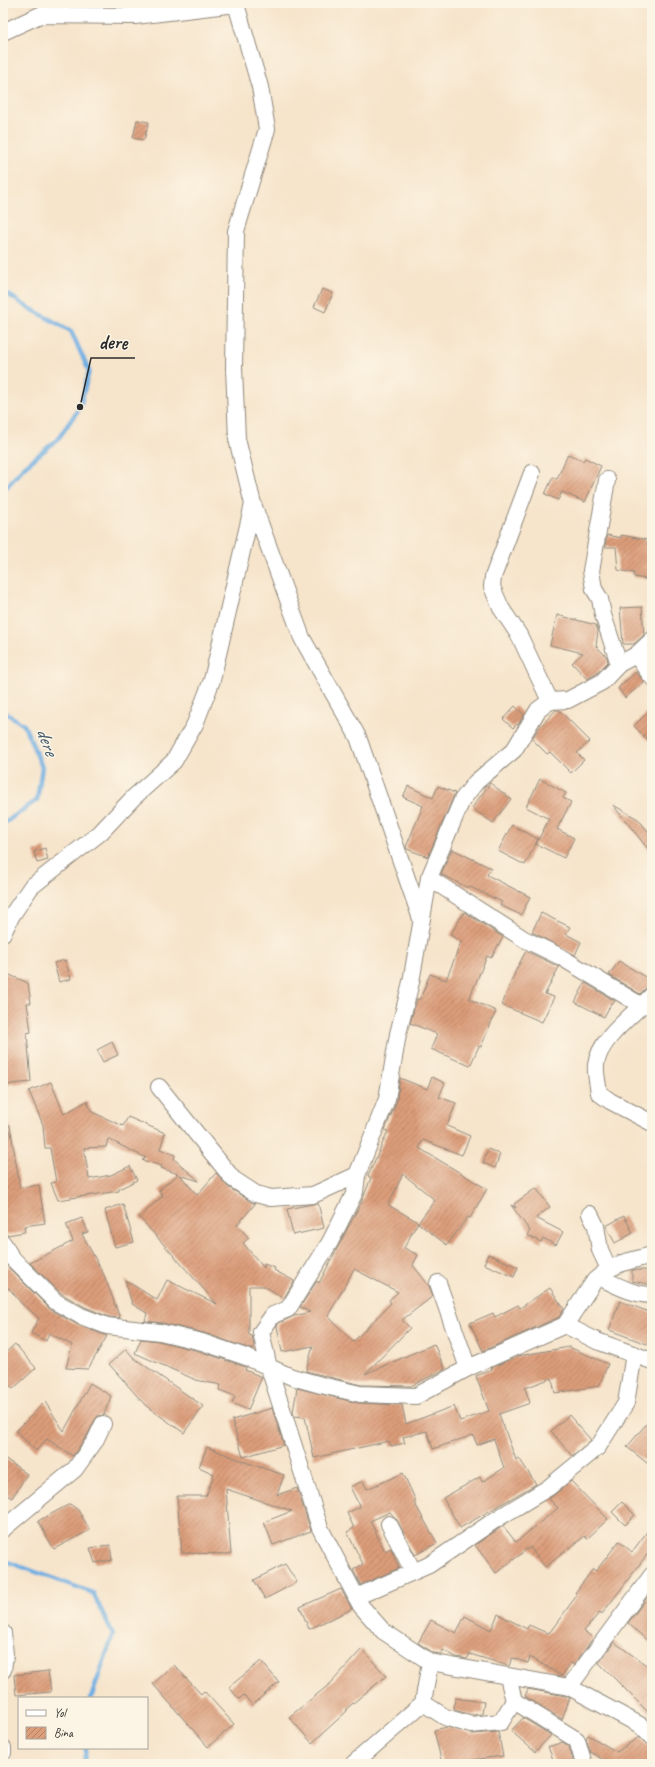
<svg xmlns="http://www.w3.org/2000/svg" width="655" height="1767" font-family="Caveat,sans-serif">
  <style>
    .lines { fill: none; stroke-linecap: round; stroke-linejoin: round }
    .stream { stroke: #6eaee2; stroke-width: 4.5 }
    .building { fill: url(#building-hatch); fill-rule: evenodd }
    .minor-casing { stroke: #90887b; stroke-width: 18 }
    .minor { stroke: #fff; stroke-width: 16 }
    .labels { text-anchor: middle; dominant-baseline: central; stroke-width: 3; stroke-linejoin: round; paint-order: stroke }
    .water-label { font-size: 20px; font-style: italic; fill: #42596b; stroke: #fcf5e5 }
    .leader { fill: none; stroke: #2b2b2b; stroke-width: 1.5 }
    .callout-dot { fill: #2b2b2b; stroke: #fcf5e5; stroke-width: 1.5 }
    .callout-label { font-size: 20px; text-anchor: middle; font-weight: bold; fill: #2b2b2b; stroke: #fcf5e5; stroke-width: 3; stroke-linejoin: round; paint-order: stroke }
  </style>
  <defs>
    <pattern id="building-hatch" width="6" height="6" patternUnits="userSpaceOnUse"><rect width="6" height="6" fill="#dc9d7a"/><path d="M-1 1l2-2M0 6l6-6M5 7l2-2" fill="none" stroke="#b38064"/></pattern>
  </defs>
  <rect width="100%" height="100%" fill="#fcf5e5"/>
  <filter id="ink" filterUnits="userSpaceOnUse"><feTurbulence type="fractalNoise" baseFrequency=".025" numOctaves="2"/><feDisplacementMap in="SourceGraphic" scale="8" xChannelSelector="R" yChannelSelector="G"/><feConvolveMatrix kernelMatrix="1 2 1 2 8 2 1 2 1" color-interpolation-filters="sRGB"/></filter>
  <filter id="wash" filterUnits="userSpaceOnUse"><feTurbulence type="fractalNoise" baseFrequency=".012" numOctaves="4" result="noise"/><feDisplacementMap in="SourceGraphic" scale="16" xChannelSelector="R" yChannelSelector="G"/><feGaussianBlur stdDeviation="0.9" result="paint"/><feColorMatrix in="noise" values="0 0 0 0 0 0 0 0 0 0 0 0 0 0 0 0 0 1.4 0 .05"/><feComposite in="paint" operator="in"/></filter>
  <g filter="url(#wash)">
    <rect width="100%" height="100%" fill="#f6e4cb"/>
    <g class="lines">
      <g class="stream">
        <polyline points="3,291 24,305 71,331 89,371 80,407 58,439 24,467 3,491"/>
        <polyline points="3,711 24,725 42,767 37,800 3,824"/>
        <polyline points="3,1560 93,1593 113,1635 91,1698"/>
        <polyline points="86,1764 84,1761 86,1748"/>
      </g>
    </g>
    <g id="blocks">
      <g class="building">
        <polygon points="137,120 149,122 144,140 133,138"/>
        <polygon points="322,289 333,293 325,312 314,307"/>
        <polygon points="568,454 583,461 585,458 601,466 585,502 562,492 558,500 545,494 553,477 557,479"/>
        <polygon points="607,535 621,538 621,535 648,540 647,542 652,543 652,580 634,577 634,573 618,570 616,547 605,547"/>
        <polygon points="642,607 644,635 634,644 623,644 620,608"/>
        <polygon points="557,615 596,625 598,631 596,646 607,657 608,662 596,674 587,679 572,663 583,653 550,645"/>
        <polygon points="636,672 644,682 625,698 618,688"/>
        <polygon points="515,706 524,715 518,725 517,724 513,728 503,719"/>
        <polygon points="652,708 652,744 634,726"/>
        <polygon points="556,710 559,710 590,741 577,753 584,760 571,773 550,752 547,754 532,739 538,729"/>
        <polygon points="540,779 566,793 563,798 571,802 557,829 574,838 564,858 536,844 549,819 526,807"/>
        <polygon points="490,783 511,799 493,823 472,808"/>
        <polygon points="408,786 433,798 438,786 455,793 428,857 407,849 406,847 423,806 403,797"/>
        <polygon points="613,805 638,819 652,836 652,854"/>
        <polygon points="512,825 538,839 525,865 498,851"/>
        <polygon points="45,848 48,860 37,863 34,852"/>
        <polygon points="452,849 491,868 487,875 530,897 521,915 500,905 502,902 468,886 468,888 441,874"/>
        <polygon points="464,912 503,937 491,958 487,956 469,999 496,1011 481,1047 479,1046 470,1066 431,1049 437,1034 410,1023 417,999 420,999 430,974 446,980 461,942 450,935"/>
        <polygon points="541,913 570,927 566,934 581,942 575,955 532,932"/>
        <polygon points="526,951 559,967 545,994 554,997 542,1022 502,1005 516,970"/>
        <polygon points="65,960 71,979 59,982 54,963"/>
        <polygon points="619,961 652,981 651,986 646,988 640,994 609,975"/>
        <polygon points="3,972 28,983 31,1003 27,1003 31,1032 27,1033 31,1082 3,1085"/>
        <polygon points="585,983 615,1001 612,1005 611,1004 604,1017 575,1002"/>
        <polygon points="112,1042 118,1055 103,1062 97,1050"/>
        <path d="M432,1077L445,1083L439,1097L456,1103L447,1126L470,1136L462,1155L423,1140L419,1148L487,1189L470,1218L468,1217L447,1245L418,1223L435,1200L403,1174L388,1205L418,1222L404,1248L418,1255L413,1265L429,1286L433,1296L402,1320L410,1328L365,1374L434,1344L445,1369L411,1386L361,1385L306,1371L313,1346L282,1352L277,1326L279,1323L294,1316L310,1312L300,1307L317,1281L319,1283L361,1203L371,1178L368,1176L388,1131L385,1130L398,1098H397L400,1078L427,1089ZM354,1269L398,1292L389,1300L391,1303L353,1342L328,1316Z"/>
        <polygon points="51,1082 64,1114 87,1101 92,1112 123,1126 128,1117 165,1133 160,1149 175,1155 174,1159 199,1181 180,1175 197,1195 216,1173 228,1187 255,1204 237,1225 249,1238 243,1243 264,1268 264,1264 275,1268 274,1270 294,1281 284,1298 264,1286 249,1286 249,1335 252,1336 254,1346 253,1350 204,1333 162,1323 145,1321 147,1313 132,1304 125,1280 157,1300 167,1280 217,1304 139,1217 163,1196 159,1190 178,1174 161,1168 162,1166 142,1160 146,1158 108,1139 106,1147 84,1148 89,1179 111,1175 130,1166 137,1180 119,1189 119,1191 58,1200 51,1183 56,1182 50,1148 45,1148 43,1125 29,1091"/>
        <polygon points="10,1125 20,1188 39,1185 45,1223 24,1226 25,1232 7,1235 3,1234 3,1126"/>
        <polygon points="488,1149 500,1154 495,1168 483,1163"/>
        <polygon points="536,1188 550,1207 536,1218 563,1232 556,1245 543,1238 541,1242 527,1235 530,1231 511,1205 516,1208 514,1204"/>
        <polygon points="318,1203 324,1228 293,1235 287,1209"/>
        <polygon points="123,1204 134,1242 115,1247 105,1210"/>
        <polygon points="624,1216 633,1233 615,1243 606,1226"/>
        <polygon points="82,1218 88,1232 82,1234 104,1275 120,1318 109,1317 85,1307 62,1294 30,1263 73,1241 66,1224"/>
        <polygon points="488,1254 518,1267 514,1277 484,1264"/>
        <polygon points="3,1262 51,1310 78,1325 107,1336 88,1369 66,1368 72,1345 49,1333 46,1341 31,1333 39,1318 21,1303 9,1288 3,1292"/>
        <polygon points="632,1270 652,1270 652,1285 632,1281"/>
        <polygon points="550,1288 564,1309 559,1317 483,1351 470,1323 493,1313 495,1317 518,1305 520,1308"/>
        <polygon points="620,1301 652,1313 652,1346 609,1330"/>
        <polygon points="141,1339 158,1341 199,1351 243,1366 246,1367 245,1370 262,1377 248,1410 232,1403 235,1396 219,1390 221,1385 196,1380 135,1353"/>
        <polygon points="15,1344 36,1368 13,1389 3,1378 3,1355"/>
        <polygon points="569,1347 608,1364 599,1386 555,1393 552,1378 525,1388 530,1403 499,1414 516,1460 519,1458 536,1484 460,1528 443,1498 480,1477 482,1482 504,1468 494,1439 477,1445 473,1435 433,1449 427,1431 403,1437 405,1443 391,1446 389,1441 314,1458 305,1417 294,1416 293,1412 297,1388 358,1403 402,1405 406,1424 454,1406 460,1421 489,1411 476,1376 492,1370 491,1368 518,1356"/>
        <polygon points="126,1349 134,1358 203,1406 184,1433 145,1405 109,1364"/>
        <polygon points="90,1383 111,1396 104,1415 98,1416 95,1420 89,1432 73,1456 47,1439 36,1451 16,1431 45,1402 64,1431"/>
        <polygon points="272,1408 284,1445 243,1457 232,1420"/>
        <polygon points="569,1415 591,1440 572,1456 551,1431"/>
        <polygon points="652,1417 652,1467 627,1447"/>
        <polygon points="207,1447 245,1462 284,1475 277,1495 297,1488 311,1531 273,1545 264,1522 292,1511 226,1489 231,1554 182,1553 177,1496 206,1496 214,1474 199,1467"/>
        <polygon points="3,1457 27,1474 12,1498 3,1493"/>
        <polygon points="403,1473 416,1501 414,1502 437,1543 415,1555 397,1520 390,1512 370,1521 385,1551 391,1548 399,1568 361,1585 353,1570 363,1564 347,1532 354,1528 347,1513 360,1507 350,1487 363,1481 367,1489"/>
        <polygon points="571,1481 608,1519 587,1539 585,1536 545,1567 530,1547 496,1573 475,1545 503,1526 516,1542 558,1508 549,1499"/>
        <polygon points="622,1502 635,1515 625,1525 612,1512"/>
        <polygon points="70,1504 78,1510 90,1530 54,1549 38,1521"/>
        <polygon points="652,1525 652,1548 602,1614 600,1612 584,1631 593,1638 574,1665 571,1663 562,1676 530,1657 528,1663 512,1658 509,1666 470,1654 467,1659 456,1657 443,1650 441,1654 434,1653 418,1643 431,1620 456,1633 465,1616 491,1630 498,1614 527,1629 529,1625 547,1633 550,1632 577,1595 575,1593 593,1569 596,1571 619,1541 632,1552"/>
        <polygon points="110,1545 112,1560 95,1563 90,1548"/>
        <polygon points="285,1564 297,1582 265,1599 254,1580"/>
        <polygon points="341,1589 352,1609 309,1629 300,1607"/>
        <polygon points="652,1591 652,1645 628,1623"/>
        <polygon points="614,1642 652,1669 652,1716 599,1663"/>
        <polygon points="362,1649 386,1676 346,1709 347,1711 312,1743 289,1717 331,1683"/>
        <polygon points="261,1661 279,1682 252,1705 244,1695 239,1699 229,1687"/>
        <polygon points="174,1665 201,1694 204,1691 234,1724 208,1747 153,1684"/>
        <polygon points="48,1671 51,1692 16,1695 14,1675"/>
        <polygon points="528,1689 566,1696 570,1698 562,1719 525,1696"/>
        <polygon points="455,1698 484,1702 482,1714 472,1715 454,1710"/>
        <polygon points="523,1718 551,1735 535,1752 511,1731"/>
        <polygon points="447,1727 472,1734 498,1732 503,1756 463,1761 463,1764 442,1764 434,1730"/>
        <polygon points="588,1735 617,1752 639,1737 652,1749 652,1764 600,1764 605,1761 590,1752 586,1738"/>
        <polygon points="563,1742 569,1746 574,1764 555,1764 548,1747"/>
      </g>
    </g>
  </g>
  <g filter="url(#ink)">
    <use href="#blocks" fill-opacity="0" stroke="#90887b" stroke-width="1"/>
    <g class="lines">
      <g class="minor-casing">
        <g id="minor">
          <polyline points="3,32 40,15 135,16 236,4 260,87 267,129 236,231 234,368 237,439 253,504 302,638 358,737 421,919"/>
          <polyline points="532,473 493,577 492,587 501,608 519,635 550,701"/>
          <polyline points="607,480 591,571 594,589 600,599 603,615 619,664"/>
          <polyline points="652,640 636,655 619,664 602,682 568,700 550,701 538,710 514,750 476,782 462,800 429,878 411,982 398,1034 387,1099 357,1175 355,1192 330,1242 288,1309 273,1315 261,1332 269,1368 320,1528 361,1606 383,1631 430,1662 569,1687 640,1725 652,1737"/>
          <polyline points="636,655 652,677"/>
          <polyline points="429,878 524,939 559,956 642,1006"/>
          <polyline points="3,933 12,915 31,887 100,833 133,798 174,761 195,724 212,680 253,504"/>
          <path d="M652,995C635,1014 599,1038 596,1065C595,1074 598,1084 599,1093L610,1101L652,1123"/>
          <polyline points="159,1087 233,1179 256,1194 271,1198 313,1195 357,1175"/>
          <polyline points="590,1214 596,1226 600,1250 609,1269"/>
          <polyline points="3,1243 11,1257 56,1302 81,1316 107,1326 160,1332 202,1342 246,1357 292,1377 321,1385 360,1394 416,1396 468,1368 565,1325 595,1280 609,1269 622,1263 652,1255"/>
          <path d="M599,1277C616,1285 633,1295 652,1295"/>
          <polyline points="438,1283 468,1368"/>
          <polyline points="565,1325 597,1341 652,1361"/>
          <polyline points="389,1524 413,1571"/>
          <polyline points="3,1529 75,1469 95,1441 103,1424"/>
          <polyline points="356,1597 429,1565 495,1520 548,1488 598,1447 626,1403 634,1354"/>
          <polyline points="3,1633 5,1655 3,1670"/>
          <polyline points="508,1677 514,1701 577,1740 584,1764"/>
          <polyline points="569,1687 652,1575"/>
          <polyline points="423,1703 445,1717 471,1725 501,1722 514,1701"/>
          <polyline points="3,1748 3,1753"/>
          <polyline points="353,1764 423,1703 430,1662"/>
        </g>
      </g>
      <use href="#minor" class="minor"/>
    </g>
  </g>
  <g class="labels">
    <g class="water-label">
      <text transform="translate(47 741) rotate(68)">dere</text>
    </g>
  </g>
  <path class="leader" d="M80 407L91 358H135"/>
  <circle class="callout-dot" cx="80" cy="407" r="4"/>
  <g class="callout-label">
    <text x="113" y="349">dere</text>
  </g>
  <rect width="655" height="1767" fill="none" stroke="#fcf5e5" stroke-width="16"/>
  <rect x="18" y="1697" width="130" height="52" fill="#fcf5e5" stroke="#a8a49b"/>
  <rect x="26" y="1710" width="20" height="6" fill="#ffffff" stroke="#a8a49b"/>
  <text x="54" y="1717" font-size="12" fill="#2b2b2b">Yol</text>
  <rect x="26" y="1727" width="20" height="12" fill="url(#building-hatch)" stroke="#a8a49b"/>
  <text x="54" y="1737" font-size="12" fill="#2b2b2b">Bina</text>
</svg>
